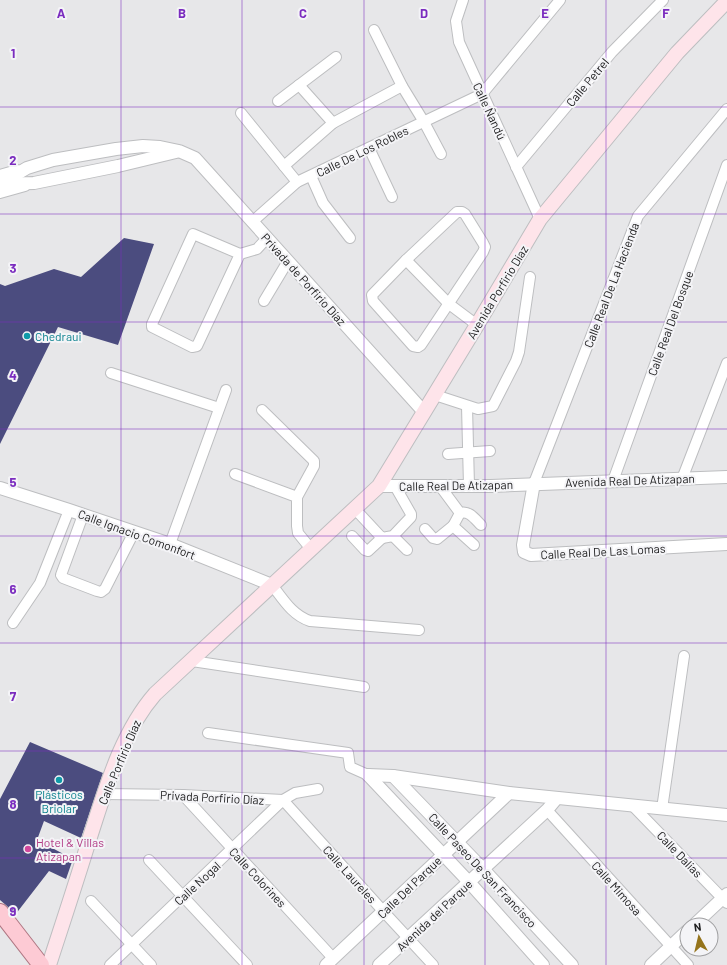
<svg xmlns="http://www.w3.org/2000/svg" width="727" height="965" font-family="Barlow,sans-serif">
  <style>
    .building { fill: #4b4c7f }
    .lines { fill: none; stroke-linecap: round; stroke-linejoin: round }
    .minor-casing { stroke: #bdbec0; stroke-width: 12 }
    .tertiary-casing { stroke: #bdbec0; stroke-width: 14 }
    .secondary-casing { stroke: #bdbec0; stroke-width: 16 }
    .primary-casing { stroke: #af7783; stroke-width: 18 }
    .minor { stroke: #fff; stroke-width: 10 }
    .tertiary { stroke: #fff; stroke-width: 12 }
    .secondary { stroke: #fee4ea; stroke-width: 14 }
    .primary { stroke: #fdcad4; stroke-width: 16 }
    .grid { fill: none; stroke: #7b2cbf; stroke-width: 1; stroke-opacity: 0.55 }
    .culture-dot { fill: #0f9aa8; stroke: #f4f4f7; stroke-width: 1.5 }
    .hotel-dot { fill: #d1479c; stroke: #f4f4f7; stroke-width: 1.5 }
    .labels { text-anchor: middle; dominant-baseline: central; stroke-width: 4; stroke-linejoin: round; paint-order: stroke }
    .street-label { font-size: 12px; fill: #202021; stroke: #f4f4f7 }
    .culture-label { font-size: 12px; fill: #0d838f; stroke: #f4f4f7; text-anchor: start }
    .hotel-label { font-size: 12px; fill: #b23c85; stroke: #f4f4f7; text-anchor: start }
    .grid-label { font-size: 13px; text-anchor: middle; font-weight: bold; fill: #7b2cbf; stroke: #f4f4f7; stroke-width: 4; stroke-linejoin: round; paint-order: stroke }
  </style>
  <rect width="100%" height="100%" fill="#e7e7e9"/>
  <g class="building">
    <polygon points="124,238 154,244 118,345 58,327 0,444 0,284 5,286 54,269 81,277"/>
    <polygon points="30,742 103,773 81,838 44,821 37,840 73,859 66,879 49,871 15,915 7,906 0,900 0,799"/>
  </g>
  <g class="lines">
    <g class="minor-casing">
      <g id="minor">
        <polyline points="463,0 456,21 459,42 540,219"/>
        <polyline points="374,30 402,86 424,122 441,154"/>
        <polyline points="299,85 333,123"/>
        <polyline points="278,101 336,57"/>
        <polyline points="241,113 297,182"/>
        <polyline points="369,148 392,197"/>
        <polyline points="284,166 333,123 402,86"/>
        <polyline points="516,167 612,52 663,0"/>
        <polyline points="0,175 17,170"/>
        <polyline points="311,176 323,203 350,238"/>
        <polyline points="0,193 25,186"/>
        <polygon points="457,212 462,212 465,214 483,243 485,247 483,252 421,345 418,347 413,346 373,301 372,295 406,260"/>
        <polyline points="252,222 297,182 482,94 560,0"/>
        <polyline points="240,254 197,346 192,347 152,327 152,324 193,234 240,254 257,249 267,238"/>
        <polyline points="406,260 449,304 477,325"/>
        <polyline points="264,301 288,261"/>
        <polyline points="111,373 219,408"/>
        <polyline points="435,395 478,409 493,406 516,361 519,352 530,277"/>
        <polyline points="467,406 469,486"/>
        <polyline points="262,410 314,461 314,466 297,497"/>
        <polyline points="448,454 490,451"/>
        <polyline points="235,474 297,497 297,526 298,533 311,549"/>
        <polyline points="682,479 727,363"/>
        <polyline points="613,481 727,165"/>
        <polyline points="534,483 638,216 727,109"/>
        <path d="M440,486L460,513C469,510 475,519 481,525"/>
        <polyline points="355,509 382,538 393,536 411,517 411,514 395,486"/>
        <polyline points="460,513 453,526 474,545"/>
        <polyline points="83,515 61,575 63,578 97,591 101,592 105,589 134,532"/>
        <polyline points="425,529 433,538 437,539 453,526"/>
        <polyline points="352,536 365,550 368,551 382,538"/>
        <polyline points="393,536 407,550"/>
        <polyline points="170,544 226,390"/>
        <path d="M272,585C283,599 292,615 310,621L419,630"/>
        <polyline points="13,623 40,583 69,510"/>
        <polyline points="192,661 364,687"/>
        <polyline points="208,733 348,753 350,767 368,775"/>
        <polyline points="104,794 183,795 283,800 295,793 318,789"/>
        <polyline points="183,795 333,958"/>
        <polyline points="632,805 727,903"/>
        <polyline points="662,809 684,656"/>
        <polyline points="547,810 688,965"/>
        <polyline points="149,860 247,965"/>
        <polyline points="91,901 151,965"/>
        <polyline points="110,965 283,800 384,912 433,965"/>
      </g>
    </g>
    <g class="tertiary-casing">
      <g id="tertiary">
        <polyline points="0,184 27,168 53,160 116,149 143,146 160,147 179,151 195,158 424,412"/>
        <polyline points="0,184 34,183 118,166 176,152"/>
        <polyline points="534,483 523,545 524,552 531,555 727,544"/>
        <polyline points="379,486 491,486 727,477"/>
        <polyline points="0,488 69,510 170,544 272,585"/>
        <polyline points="368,775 393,776 509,793 727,815"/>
        <polyline points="368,775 469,882 543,965"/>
        <polyline points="393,776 483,869 572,965"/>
        <polyline points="694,925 727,894"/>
        <polyline points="326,965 509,793"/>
        <polyline points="379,965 547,810 557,798"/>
        <polyline points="651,965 687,931"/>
      </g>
    </g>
    <g class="secondary-casing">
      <path id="secondary" d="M49,965C63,922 77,880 90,837C106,788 121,733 155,694L379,486L477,325L540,219L677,53L727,1"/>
    </g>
    <g class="primary-casing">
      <polyline id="primary" points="0,912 41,965"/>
    </g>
    <use href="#minor" class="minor"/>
    <use href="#tertiary" class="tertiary"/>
    <use href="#secondary" class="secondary"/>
    <use href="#primary" class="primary"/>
  </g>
  <path class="grid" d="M121,0V965M242,0V965M364,0V965M485,0V965M606,0V965M0,107H727M0,214H727M0,322H727M0,429H727M0,536H727M0,643H727M0,751H727M0,858H727"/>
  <g class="culture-dot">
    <circle cx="27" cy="336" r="4"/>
    <circle cx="59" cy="780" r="4"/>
  </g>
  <circle class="hotel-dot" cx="28" cy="849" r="4"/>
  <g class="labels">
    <g class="street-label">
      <text transform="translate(587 82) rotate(-50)">Calle Petrel</text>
      <text transform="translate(490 111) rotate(65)">Calle Ñandú</text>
      <text transform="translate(362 151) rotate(-26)">Calle De Los Robles</text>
      <text transform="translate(304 279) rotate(48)">Privada de Porfirio Díaz</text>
      <text transform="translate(611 285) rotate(-69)">Calle Real De La Hacienda</text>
      <text transform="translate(497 292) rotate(-59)">Avenida Porfirio Díaz</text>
      <text transform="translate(670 323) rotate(-70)">Calle Real Del Bosque</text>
      <text transform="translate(630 480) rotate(-2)">Avenida Real De Atizapan</text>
      <text transform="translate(456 485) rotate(-1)">Calle Real De Atizapan</text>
      <text transform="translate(137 534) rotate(20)">Calle Ignacio Comonfort</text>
      <text transform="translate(603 551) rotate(-3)">Calle Real De Las Lomas</text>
      <text transform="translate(119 762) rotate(-67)">Calle Porfirio Díaz</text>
      <text transform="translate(212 797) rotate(3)">Privada Porfirio Díaz</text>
      <text transform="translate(680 854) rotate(46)">Calle Dalias</text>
      <text transform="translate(483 870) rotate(47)">Calle Paseo De San Francisco</text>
      <text transform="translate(350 874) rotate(48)">Calle Laureles</text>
      <text transform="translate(258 877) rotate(47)">Calle Colorines</text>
      <text transform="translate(197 883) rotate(-43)">Calle Nogal</text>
      <text transform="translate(409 887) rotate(-44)">Calle Del Parque</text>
      <text transform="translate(617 888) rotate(48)">Calle Mimosa</text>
      <text transform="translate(434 915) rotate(-43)">Avenida del Parque</text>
    </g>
    <g class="culture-label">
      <text x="35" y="336">Chedraui</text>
      <text x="59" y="794" text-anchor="middle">Plásticos<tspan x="59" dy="14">Briolar</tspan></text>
    </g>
    <g class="hotel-label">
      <text x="36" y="842">Hotel &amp; Villas<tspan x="36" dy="14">Atizapan</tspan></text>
    </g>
  </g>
  <g class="grid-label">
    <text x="61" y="18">A</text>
    <text x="182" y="18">B</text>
    <text x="303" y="18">C</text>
    <text x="424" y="18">D</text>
    <text x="545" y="18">E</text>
    <text x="666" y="18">F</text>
    <text x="13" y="58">1</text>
    <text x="13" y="165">2</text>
    <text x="13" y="273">3</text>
    <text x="13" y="380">4</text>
    <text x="13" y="487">5</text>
    <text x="13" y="594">6</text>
    <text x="13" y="701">7</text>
    <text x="13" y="809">8</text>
    <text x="13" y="916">9</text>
  </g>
  <g transform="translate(699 937) rotate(352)"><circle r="19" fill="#f4f4f7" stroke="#9f9fa1"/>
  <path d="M0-3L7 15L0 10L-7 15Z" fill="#95741c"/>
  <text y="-6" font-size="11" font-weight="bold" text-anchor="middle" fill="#202021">N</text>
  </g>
</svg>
